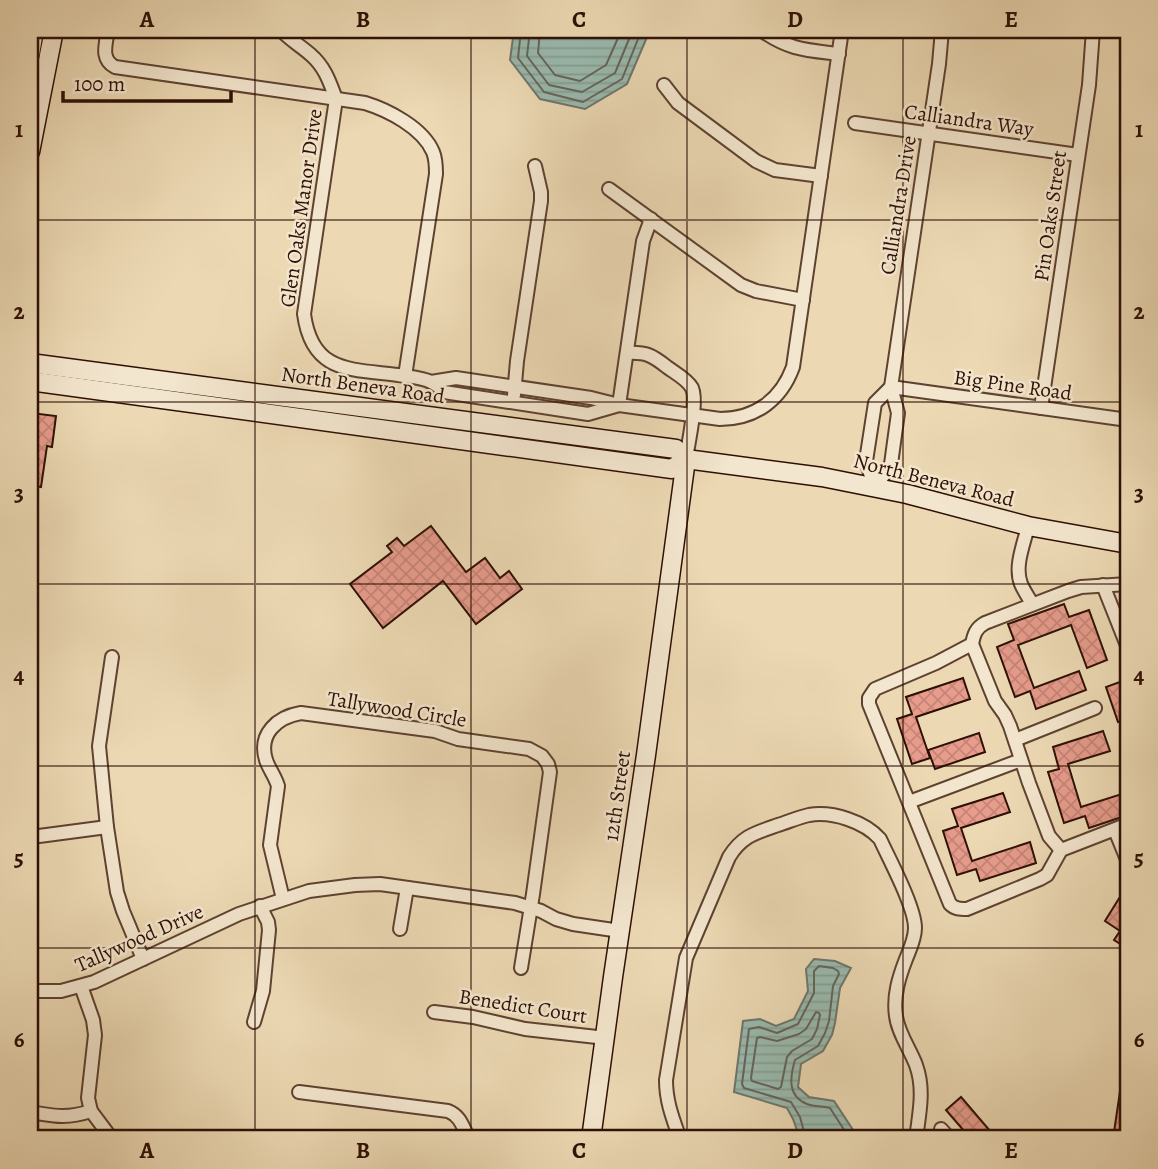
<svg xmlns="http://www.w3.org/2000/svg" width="1158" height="1169" font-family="Alegreya,serif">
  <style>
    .water { fill: url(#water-rules); stroke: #6e766b; stroke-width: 2 }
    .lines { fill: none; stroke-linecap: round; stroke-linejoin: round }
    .shore { stroke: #64645a; stroke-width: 2 }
    .building { fill: url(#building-cross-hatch); stroke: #2e0f04; stroke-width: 2 }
    .street-casing { stroke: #5e4230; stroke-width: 16 }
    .secondary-casing { stroke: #2e0f04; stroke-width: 21 }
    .street { stroke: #f3e6ce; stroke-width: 12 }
    .secondary { stroke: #f3e6ce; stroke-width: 18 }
    .grid { fill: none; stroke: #2e0f04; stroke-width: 2; stroke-opacity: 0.55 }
    .labels { text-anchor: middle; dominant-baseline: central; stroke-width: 5; stroke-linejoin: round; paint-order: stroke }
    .street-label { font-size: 21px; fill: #2e0f04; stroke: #f3e6ce }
    .neatline { fill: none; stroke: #2e0f04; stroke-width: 2.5 }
    .grid-label { font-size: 23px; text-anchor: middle; font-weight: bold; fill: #2e0f04 }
  </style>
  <defs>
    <pattern id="water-rules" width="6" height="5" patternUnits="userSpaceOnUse" patternTransform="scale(1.75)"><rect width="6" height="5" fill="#99baaf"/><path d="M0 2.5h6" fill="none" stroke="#849f95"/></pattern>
    <pattern id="building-cross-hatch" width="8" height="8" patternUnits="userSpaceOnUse" patternTransform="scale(1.75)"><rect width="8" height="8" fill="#e79c8c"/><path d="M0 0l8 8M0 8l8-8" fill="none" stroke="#c68577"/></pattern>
  </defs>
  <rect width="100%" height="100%" fill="#ecd9b4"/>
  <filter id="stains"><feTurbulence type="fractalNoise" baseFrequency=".00286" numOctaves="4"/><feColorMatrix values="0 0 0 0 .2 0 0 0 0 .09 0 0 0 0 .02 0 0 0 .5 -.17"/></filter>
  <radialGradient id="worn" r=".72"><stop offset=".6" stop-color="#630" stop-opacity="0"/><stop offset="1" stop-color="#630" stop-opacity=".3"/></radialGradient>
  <g class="water">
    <polygon points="514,30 642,30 647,37 627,84 585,109 540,99 510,60"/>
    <polygon points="814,959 835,961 851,968 840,988 835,1023 832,1035 823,1051 801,1064 798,1087 809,1097 834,1101 857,1136 856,1139 800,1139 793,1119 787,1108 734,1092 743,1021 760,1019 776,1026 794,1019 808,991 806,969"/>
  </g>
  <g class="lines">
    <g class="shore">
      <polyline points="521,30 518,58 544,92 583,102 622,79 638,39 637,30"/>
      <polyline points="530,30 527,56 549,85 582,92 615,73 629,39 628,30"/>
      <polyline points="540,30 538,53 555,75 580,81 606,65 618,38 618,30"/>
      <polygon points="816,1012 819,1013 820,1015 817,1029 812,1039 792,1051 787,1057 781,1087 778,1089 752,1081 751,1078 757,1038 760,1037 777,1041 799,1034 806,1029"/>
      <path d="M806,1139L800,1117L791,1102L744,1088L742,1084L749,1029L759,1027L777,1033L798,1024L814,993V971L819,966L833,968L838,971L839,974L833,986L829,1021L825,1033L818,1046L795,1060C790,1077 787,1096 807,1104C814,1107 823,1106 830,1108L850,1139"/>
    </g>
  </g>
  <g class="building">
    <polygon points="31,413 56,416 52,447 47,446 41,487 30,485"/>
    <polygon points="431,526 466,572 485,558 500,578 509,571 522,589 476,624 443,581 383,628 350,584 392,552 387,546 397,538 404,546"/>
    <polygon points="1064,604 1069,617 1089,610 1107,660 1087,668 1071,625 1018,645 1034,688 1079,671 1086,690 1036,709 1030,691 1015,697 997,647 1014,640 1008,624"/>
    <polygon points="963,678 970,699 916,717 930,758 912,764 897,719 912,714 906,697"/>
    <polygon points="1128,679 1128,719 1118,722 1106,687"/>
    <polygon points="1103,731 1110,751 1068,764 1081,807 1128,792 1128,815 1089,828 1085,816 1064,823 1048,772 1059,769 1053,747"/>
    <polygon points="979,733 985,752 935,769 928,750"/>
    <polygon points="1003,793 1010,812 961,828 972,861 1030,842 1036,863 980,881 976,869 957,875 943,831 958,826 952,809"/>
    <polygon points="1128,884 1128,924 1125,930 1128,932 1128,949 1114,940 1120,931 1105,921"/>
    <polygon points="1123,1071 1128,1072 1128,1139 1113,1139"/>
    <polygon points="961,1097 997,1139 971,1139 946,1110"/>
  </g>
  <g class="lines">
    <g class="street-casing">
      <g id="street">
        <path d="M108,30C106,44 100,59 115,67L365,103C388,110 423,128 433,152C436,159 436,166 436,174L405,376"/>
        <path d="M281,30C290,40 301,46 311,55C325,67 330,83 336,99L304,314C312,373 350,369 398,375C409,377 421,377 431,382C435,384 440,388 444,392L588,414L619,405"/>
        <path d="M761,30C789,50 806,50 839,54"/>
        <polyline points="664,85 678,103 756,161 775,170 821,176"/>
        <polyline points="855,123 1078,155"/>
        <polyline points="609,189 741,285 756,291 803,300"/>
        <path d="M627,353C646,352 652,355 667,367C675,373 687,379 692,388C698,401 688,444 686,459"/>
        <path d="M431,382L456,378L591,398L619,405L720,419C755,419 781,400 793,367L842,30"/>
        <polyline points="891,387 1128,420"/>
        <polyline points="514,395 517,361 541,201 541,192 535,166"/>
        <polyline points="619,405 643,241 651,219"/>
        <polyline points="1041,408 1089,85 1093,30"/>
        <polyline points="875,488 891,464 898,413 891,387 939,64 942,30"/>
        <polyline points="875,488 866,461 875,403 891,387"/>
        <path d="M1028,526C1024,544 1014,566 1021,584C1024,591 1029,598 1032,604"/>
        <path d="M1128,584L1081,587L1068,591L985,623C976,628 974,634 972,644L936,663L875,689L869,698V704L950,904C955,909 960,909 967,909L1040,879L1047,875L1061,850L1128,824"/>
        <polyline points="1103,585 1128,648"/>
        <polyline points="972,644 995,701 1005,715 1010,726 1029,783 1049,836 1061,850"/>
        <polyline points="112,657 99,746 107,827 117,892 123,911 143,959"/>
        <polyline points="1015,740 1095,708"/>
        <polyline points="909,802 1021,760"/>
        <polyline points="1115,830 1128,862"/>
        <polyline points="30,835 39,836 107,827"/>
        <path d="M283,899L270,845L278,786C275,776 269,769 266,760C258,734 277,717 301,713L435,731L458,739L529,749L542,756L548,764L550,772L533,894L521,968"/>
        <polyline points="400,929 407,888"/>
        <polyline points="81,986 93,1020 95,1035 88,1098 91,1111 112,1139"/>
        <polyline points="30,991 61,991 94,982 239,914 309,891 355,885 380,884 515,903 541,911 556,919 573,924 620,931"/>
        <polyline points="434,1012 473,1017 525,1029 606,1038"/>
        <polyline points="254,1022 263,991 269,930 268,922 260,906"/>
        <path d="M299,1092L448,1111C461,1116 463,1128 469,1139"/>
        <path d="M30,1112C55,1116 66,1119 91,1111"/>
        <polyline points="941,1129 950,1139"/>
        <path d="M680,1139C673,1119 666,1102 666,1080L686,958L729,857C742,836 755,833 778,825C788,822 799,817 809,815C833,811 865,822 880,839C890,861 915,907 915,928C915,939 910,949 906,959C899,977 893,996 896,1016C898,1033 910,1049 916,1065C925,1090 919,1114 916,1139"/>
      </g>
    </g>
    <g class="secondary-casing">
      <g id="secondary">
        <polyline points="30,55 34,30"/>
        <polyline points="30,152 54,30"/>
        <polyline points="30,363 676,449 686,459 822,477 907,494 1028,526 1128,544"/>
        <polyline points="30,381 672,469 686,459"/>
        <polyline points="591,1139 613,977 646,755 686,459"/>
      </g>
    </g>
    <use href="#street" class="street"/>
    <use href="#secondary" class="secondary"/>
  </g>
  <path class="grid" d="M255,30V1139M471,30V1139M687,30V1139M903,30V1139M30,220H1128M30,402H1128M30,584H1128M30,766H1128M30,948H1128"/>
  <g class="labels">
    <g class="street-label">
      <text transform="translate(969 120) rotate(8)">Calliandra Way</text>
      <text transform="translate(898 205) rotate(-81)">Calliandra Drive</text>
      <text transform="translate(301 208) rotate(-82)">Glen Oaks Manor Drive</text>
      <text transform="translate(1050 216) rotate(-82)">Pin Oaks Street</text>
      <text transform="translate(363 385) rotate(8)">North Beneva Road</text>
      <text transform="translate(1013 385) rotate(8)">Big Pine Road</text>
      <text transform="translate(934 480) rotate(14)">North Beneva Road</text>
      <text transform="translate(397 709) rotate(9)">Tallywood Circle</text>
      <text transform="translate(617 796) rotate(-82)">12th Street</text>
      <text transform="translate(139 938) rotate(-24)">Tallywood Drive</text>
      <text transform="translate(523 1006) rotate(9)">Benedict Court</text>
    </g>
  </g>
  <rect width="1158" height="1169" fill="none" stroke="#ecd9b4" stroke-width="77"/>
  <path d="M63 91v10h168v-10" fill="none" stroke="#2e0f04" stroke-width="3.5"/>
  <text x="74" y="91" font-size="21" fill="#2e0f04" stroke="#f3e6ce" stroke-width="5" paint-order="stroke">100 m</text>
  <rect x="38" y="38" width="1082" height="1092" class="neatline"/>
  <g class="grid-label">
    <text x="147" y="27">A</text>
    <text x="363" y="27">B</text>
    <text x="579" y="27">C</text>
    <text x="795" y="27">D</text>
    <text x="1011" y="27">E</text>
    <text x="19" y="137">1</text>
    <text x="1139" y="137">1</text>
    <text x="19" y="319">2</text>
    <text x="1139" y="319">2</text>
    <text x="19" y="501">3</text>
    <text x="1139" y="501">3</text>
    <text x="19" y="683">4</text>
    <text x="1139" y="683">4</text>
    <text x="19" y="865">5</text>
    <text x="1139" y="865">5</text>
    <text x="19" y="1047">6</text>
    <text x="1139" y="1047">6</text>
    <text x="147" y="1158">A</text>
    <text x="363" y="1158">B</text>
    <text x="579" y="1158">C</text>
    <text x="795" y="1158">D</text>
    <text x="1011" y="1158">E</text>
  </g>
  <rect width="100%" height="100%" filter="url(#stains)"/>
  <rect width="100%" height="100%" fill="url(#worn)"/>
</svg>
